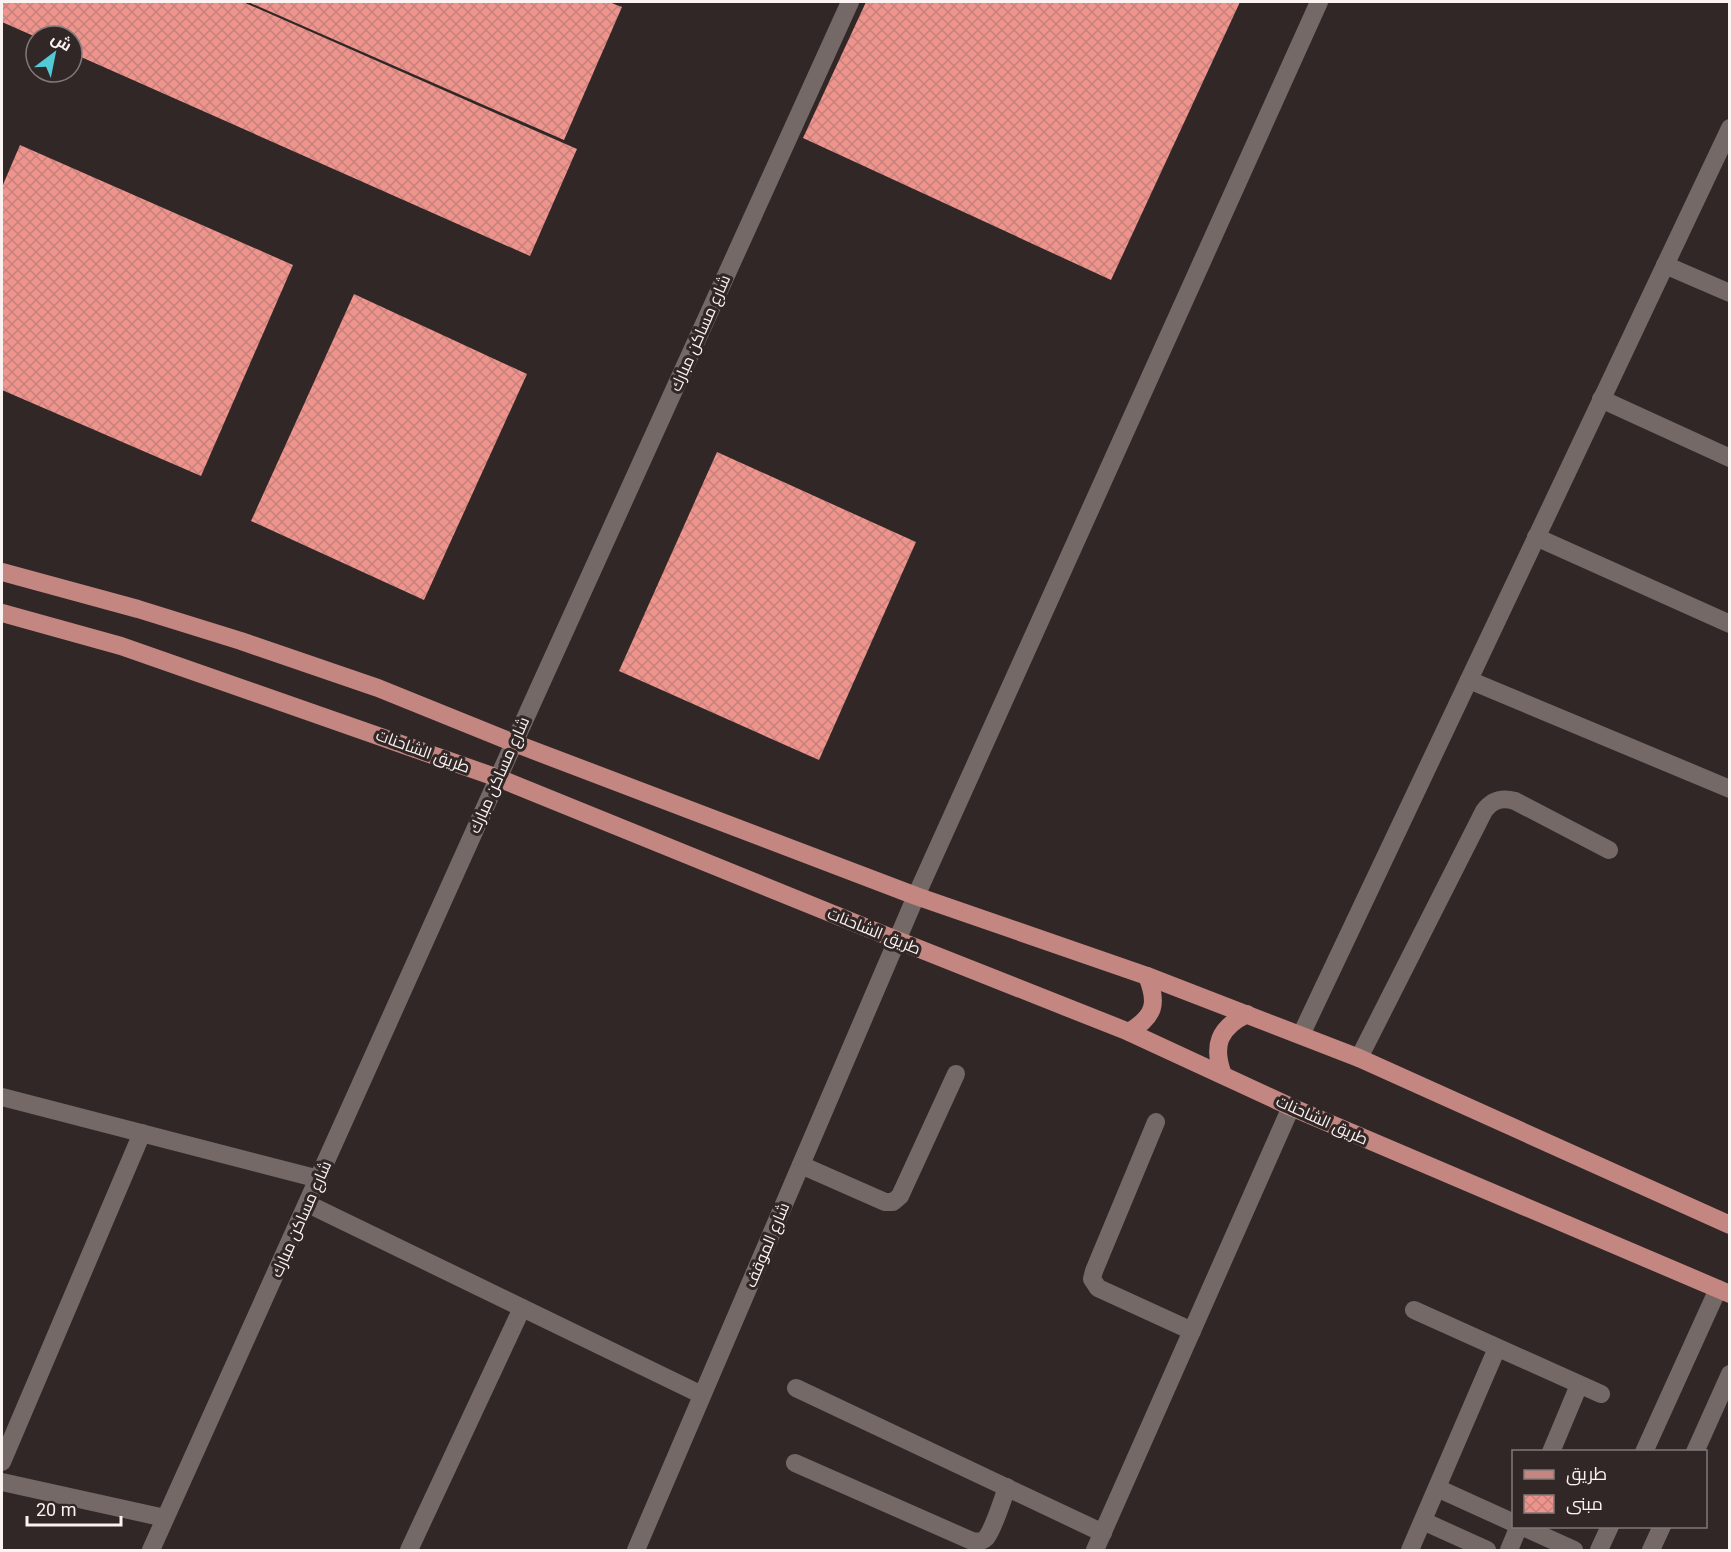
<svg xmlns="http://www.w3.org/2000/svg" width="1731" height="1552" font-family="Roboto,Cairo,sans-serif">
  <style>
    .building { fill: url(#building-cross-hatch) }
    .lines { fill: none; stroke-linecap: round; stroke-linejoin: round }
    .minor { stroke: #746967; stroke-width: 18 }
    .major { stroke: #c38681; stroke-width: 18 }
    .labels { text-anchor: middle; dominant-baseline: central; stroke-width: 6; stroke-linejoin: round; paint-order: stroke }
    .street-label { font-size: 16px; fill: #faf3f2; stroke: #312726 }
  </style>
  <defs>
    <pattern id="building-cross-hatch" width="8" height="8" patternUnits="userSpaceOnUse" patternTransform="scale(1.5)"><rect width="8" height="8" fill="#ee948c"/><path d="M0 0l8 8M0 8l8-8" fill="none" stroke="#c5817b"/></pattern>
  </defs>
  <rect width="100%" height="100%" fill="#312726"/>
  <g class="building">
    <polygon points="2,2 243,2 577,149 530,256 72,53 72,36 36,37 2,22"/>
    <polygon points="248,2 609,2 622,7 564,140"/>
    <polygon points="866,2 1240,2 1111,280 803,138"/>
    <polygon points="20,145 293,265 201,476 2,390 2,187"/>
    <polygon points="354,294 527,374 424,600 251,521"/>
    <polygon points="717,452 916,542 819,760 619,671"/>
  </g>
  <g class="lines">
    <g class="minor">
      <polyline points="1665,265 1730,293"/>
      <polyline points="1601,399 1730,458"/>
      <polyline points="1536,537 1730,624"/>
      <polyline points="1469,680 1730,789"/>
      <polyline points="1301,1035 1730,128"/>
      <path d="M1359,1058L1484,811C1492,800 1501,797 1515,801L1609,850"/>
      <polyline points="2,1097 319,1179"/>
      <polyline points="1156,1122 1094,1271 1092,1279 1098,1288 1192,1331"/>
      <polyline points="801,1165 885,1202 893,1202 900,1196 956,1074"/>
      <polyline points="308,1204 702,1395"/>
      <polyline points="1414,1310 1601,1394"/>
      <polyline points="796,1388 1103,1533"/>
      <polyline points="1551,1452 1579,1385"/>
      <polyline points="1644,1452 1718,1289"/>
      <polyline points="1695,1452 1730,1374"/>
      <polyline points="2,1462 142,1133"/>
      <path d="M795,1463L972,1541C977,1542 982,1542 986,1538C993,1530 1003,1499 1007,1487"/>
      <polyline points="2,1482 165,1518"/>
      <polyline points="1437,1488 1514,1523"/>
      <polyline points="1423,1521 1487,1550"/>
      <polyline points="1521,1526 1574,1550"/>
      <polyline points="151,1550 514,743 850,2"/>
      <polyline points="409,1550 522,1308"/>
      <polyline points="636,1550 916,896 1319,2"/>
      <polyline points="1095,1550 1291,1107"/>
      <polyline points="1410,1550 1497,1348"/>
      <polyline points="1509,1550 1519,1526"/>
      <polyline points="1599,1550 1610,1526"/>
      <polyline points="1651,1550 1662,1526"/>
    </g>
    <g class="major">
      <polyline points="2,572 138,609 241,641 378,688 514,743 916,896 1147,976 1359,1058 1730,1225"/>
      <polyline points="2,613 121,646 498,778 897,940 1129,1032 1291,1107 1730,1294"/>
      <path d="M1129,1032C1155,1016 1158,1003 1147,976"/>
      <path d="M1223,1075C1212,1045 1219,1028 1247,1014"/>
    </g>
  </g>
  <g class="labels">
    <g class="street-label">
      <text transform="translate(700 333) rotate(-66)">شارع مساكن مبارك</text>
      <text transform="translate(423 751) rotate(20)">طريق الشاحنات</text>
      <text transform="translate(499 775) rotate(-66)">شارع مساكن مبارك</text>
      <text transform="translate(874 931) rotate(22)">طريق الشاحنات</text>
      <text transform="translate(1322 1120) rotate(24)">طريق الشاحنات</text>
      <text transform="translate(301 1219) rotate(-66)">شارع مساكن مبارك</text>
      <text transform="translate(767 1245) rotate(-67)">شارع الموقف</text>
    </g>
  </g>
  <rect width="1731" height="1552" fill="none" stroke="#faf3f2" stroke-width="6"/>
  <rect x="1512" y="1450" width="195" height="78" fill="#312726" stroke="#817978" stroke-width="1.5"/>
  <rect x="1524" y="1470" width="30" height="9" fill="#c38681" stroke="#817978" stroke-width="1.5"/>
  <text x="1566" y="1480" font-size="18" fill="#faf3f2">طريق</text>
  <rect x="1524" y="1495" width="30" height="18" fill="url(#building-cross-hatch)" stroke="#817978" stroke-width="1.5"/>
  <text x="1566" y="1510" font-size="18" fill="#faf3f2">مبنى</text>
  <g transform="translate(54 54) rotate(32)"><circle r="28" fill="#312726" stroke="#817978" stroke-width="1.5"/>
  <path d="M0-4.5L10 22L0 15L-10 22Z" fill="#52cbd8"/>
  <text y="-9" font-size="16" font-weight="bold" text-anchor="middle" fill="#faf3f2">ش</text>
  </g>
  <path d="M27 1516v9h94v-9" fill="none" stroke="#faf3f2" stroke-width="3"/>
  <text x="36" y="1516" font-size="18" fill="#faf3f2" stroke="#312726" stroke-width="4.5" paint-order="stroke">20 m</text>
</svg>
